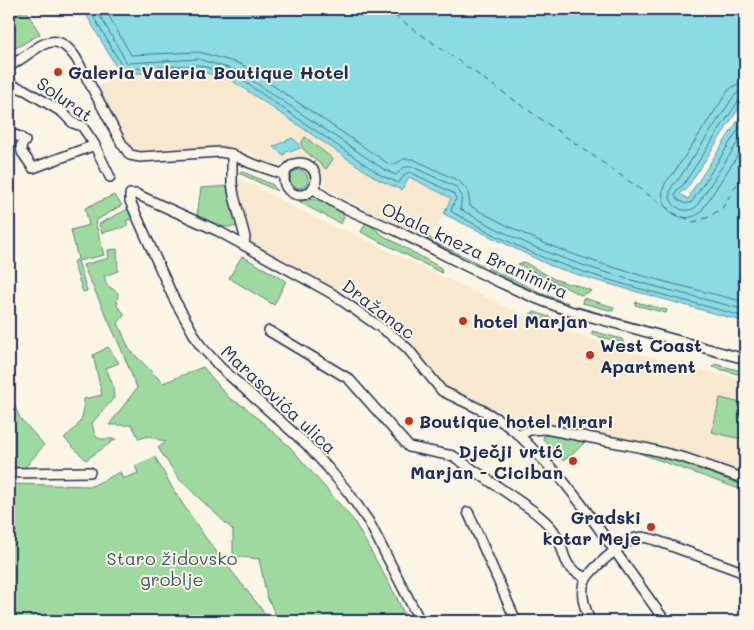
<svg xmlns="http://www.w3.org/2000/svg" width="754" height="630" font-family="Mali,sans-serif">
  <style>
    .built { fill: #f8e8d0 }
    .green { fill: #9edaa0; stroke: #5c847f }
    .water { fill: #8adbe2; stroke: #5e96ad }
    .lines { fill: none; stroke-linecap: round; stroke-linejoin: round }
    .shore { stroke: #477493; stroke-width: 1 }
    .ferry { stroke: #375a7f; stroke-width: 1; stroke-dasharray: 6 5; stroke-linecap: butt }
    .street-casing { stroke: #1b2f5e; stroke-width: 12 }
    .street { stroke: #fcf5e5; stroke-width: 9 }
    .poi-dot { fill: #c8321e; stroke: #fcf5e5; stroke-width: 2 }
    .labels { text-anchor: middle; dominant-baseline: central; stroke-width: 4; stroke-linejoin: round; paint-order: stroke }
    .poi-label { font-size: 18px; font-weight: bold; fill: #1b2f5e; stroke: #fcf5e5; text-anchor: start }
    .street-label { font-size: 18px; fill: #1b2f5e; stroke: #fcf5e5 }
    .park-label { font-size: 18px; fill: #3c5a6e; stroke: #fcf5e5 }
  </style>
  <rect width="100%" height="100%" fill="#fcf5e5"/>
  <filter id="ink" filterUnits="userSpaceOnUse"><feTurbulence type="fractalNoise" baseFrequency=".02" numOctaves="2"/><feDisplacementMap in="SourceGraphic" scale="10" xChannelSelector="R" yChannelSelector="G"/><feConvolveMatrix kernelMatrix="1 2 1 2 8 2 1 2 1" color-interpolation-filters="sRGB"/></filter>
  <g filter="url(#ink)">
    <g class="built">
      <polygon points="197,70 233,81 379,180 409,177 451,198 431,239 423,233 421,234 416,233 362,209 362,207 331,191 326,187 317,165 307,158 298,156 283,162 275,163 267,162 244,149 242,151 222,148 152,153 138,151 132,148 119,129 98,87 122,74"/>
      <polygon points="239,178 331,226 351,233 538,322 629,351 745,381 745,477 575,432 522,423 443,386 436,379 410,341 389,323 339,290 251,242 238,195 236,186"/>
    </g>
    <g class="green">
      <polygon points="26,10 40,34 9,52 9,18"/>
      <polygon points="305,137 333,159 326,169 302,148 301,144"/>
      <circle cx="299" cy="179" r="9"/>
      <polygon points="241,171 273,185 277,191 239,173"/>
      <path d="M229,186L239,226C220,229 213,226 197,215L201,188Z"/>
      <polygon points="114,195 122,205 95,221 104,255 78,261 87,291 83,292 73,262 78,259 71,230 89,225 85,208"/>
      <polygon points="312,199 321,201 342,213 344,217 341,224 299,202"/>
      <polygon points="130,208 136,218 127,220 127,226 102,233 99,224"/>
      <polygon points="366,222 384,236 441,268 442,273 361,232"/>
      <polygon points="423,232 436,243 482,265 480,268 434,245 421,234"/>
      <polygon points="117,249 118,271 104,276 107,285 118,293 117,306 125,314 118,323 129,349 163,383 203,367 229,398 245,407 290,447 354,521 397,598 407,621 279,621 267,597 259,559 233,556 233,530 180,480 158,448 166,442 149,436 139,439 132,425 109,425 137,388 120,346 83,265 109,258 108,250"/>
      <polygon points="242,256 286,281 274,305 229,278"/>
      <polygon points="524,262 554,279 569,284 571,283 592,291 581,295 518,264"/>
      <polygon points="488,268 546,295 568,303 567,306 541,296 486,270"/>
      <polygon points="583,298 614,307 613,311 582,303"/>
      <polygon points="636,302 667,310 666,313 635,305"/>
      <polygon points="575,306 710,344 575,308"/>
      <polygon points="535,312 577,327 576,330 542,320 530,314"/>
      <polygon points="592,331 622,339 624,343 592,335"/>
      <path d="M108,347L119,363L106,368L113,386L114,398L92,423L95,436L101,439H116L86,460L64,438C80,425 84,420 84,399L102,395L93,355Z"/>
      <polygon points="715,364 745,372 745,376 712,367"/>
      <polygon points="11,398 20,418 44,445 23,470 9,469 9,399"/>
      <polygon points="720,398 745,404 745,440 712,432"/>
      <polygon points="550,435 585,442 574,453 563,461 543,439 544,436"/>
      <polygon points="640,450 677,461 745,486 745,491 639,453"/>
      <polygon points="155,457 174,491 205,537 263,611 266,617 263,621 9,621 9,484 92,486 120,472 123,479 138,473 135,466"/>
    </g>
    <g class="water">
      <polygon points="83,9 745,9 745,99 685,191 683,190 680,194 688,199 691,195 690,194 745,110 745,322 591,279 551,266 444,214 451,198 409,177 402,190 379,180 233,81 197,70 122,74 118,70"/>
      <polygon points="292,138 299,144 298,145 300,148 290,152 287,151 284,155 273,147"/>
    </g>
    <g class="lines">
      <g class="shore">
        <path d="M89,9L124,69L198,65L236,76L382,176L399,183L405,174L410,172L453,193L456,198L451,210L452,212C485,230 520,249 555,262C617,285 682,299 745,317"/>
        <path d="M96,9L127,63L198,59L238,71L385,170L396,175L404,167H413L456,187L462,196L460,209C491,226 524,244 557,256C618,279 683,293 745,310"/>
        <path d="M105,9L131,55L199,52L241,64L389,164L393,165L404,159H413L459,181L468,191L470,206C498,221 528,237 559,249C619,272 683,286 745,302"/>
        <path d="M745,83L735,85L728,91L673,174C647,196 675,230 700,213L745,144"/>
        <path d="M745,91L739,92L734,96L678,180C658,195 679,219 696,207L745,131"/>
        <polyline points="745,97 739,100 683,185 677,190 675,195 677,199 686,204 692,202 745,119"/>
      </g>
      <polyline class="ferry" points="385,9 674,213 694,222 709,217 723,207 745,171"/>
      <g class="street-casing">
        <g id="street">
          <path d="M9,66C36,53 52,23 76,58L122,144L130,155L140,157L220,152L231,154L250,163L285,175"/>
          <polyline points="9,81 14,86 25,90 62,112 73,123 82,126 93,142 110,177"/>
          <polyline points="9,133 20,137 25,141 21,146 22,152 33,168 95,145"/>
          <polyline points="232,154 232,183 234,196 245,237 244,245"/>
          <circle cx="300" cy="179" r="16"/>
          <polyline points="9,188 10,191"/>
          <path d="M313,188C337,208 369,218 397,231C454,259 510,291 570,311L745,359"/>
          <path d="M269,331L349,379L409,447L453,456L532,510C540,517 550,524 555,533C568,555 559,565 586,578"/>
          <polyline points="519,435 530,430 545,429 649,449 685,458 745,479"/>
          <polyline points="9,473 90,472"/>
          <polyline points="468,512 516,621"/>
          <polyline points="420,621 369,522 348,492 328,468 306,444 220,367 200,345 173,297 130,201 130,194 136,194 218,231 331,293 397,339 408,349 442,391 484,411 504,423 519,435 560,477 582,505 665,621"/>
          <path d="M590,621C586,611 581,598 583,587C584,573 622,543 636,538C643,536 648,538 655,540L745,573"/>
        </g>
      </g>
      <use href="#street" class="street"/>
    </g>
  </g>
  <g class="poi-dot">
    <circle cx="58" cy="72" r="5"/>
    <circle cx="463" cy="321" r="5"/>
    <circle cx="590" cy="355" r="5"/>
    <circle cx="409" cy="421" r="5"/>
    <circle cx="573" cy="461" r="5"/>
    <circle cx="651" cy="527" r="5"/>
  </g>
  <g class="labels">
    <g class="poi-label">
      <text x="68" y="72">Galeria Valeria Boutique Hotel</text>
      <text x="473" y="321">hotel Marjan</text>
      <text x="600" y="345">West Coast<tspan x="600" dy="21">Apartment</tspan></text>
      <text x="419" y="421">Boutique hotel Mirari</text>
      <text x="563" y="451" text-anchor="end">Dječji vrtić<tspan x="563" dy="21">Marjan - Ciciban</tspan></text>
      <text x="641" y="517" text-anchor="end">Gradski<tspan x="641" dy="21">kotar Meje</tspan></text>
    </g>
    <g class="street-label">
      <text transform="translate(65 99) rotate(35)">Solurat</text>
      <text transform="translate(475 250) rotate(25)">Obala kneza Branimira</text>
      <text transform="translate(379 309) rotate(37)">Dražanac</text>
      <text transform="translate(279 399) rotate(43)">Marasovića ulica</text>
    </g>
    <g class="park-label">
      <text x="172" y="558">Staro židovsko<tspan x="172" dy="21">groblje</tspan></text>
    </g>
  </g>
  <rect width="754" height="630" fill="none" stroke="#fcf5e5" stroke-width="30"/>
  <rect x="15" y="15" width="724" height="600" fill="none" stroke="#1b2f5e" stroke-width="2" filter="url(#ink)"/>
</svg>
